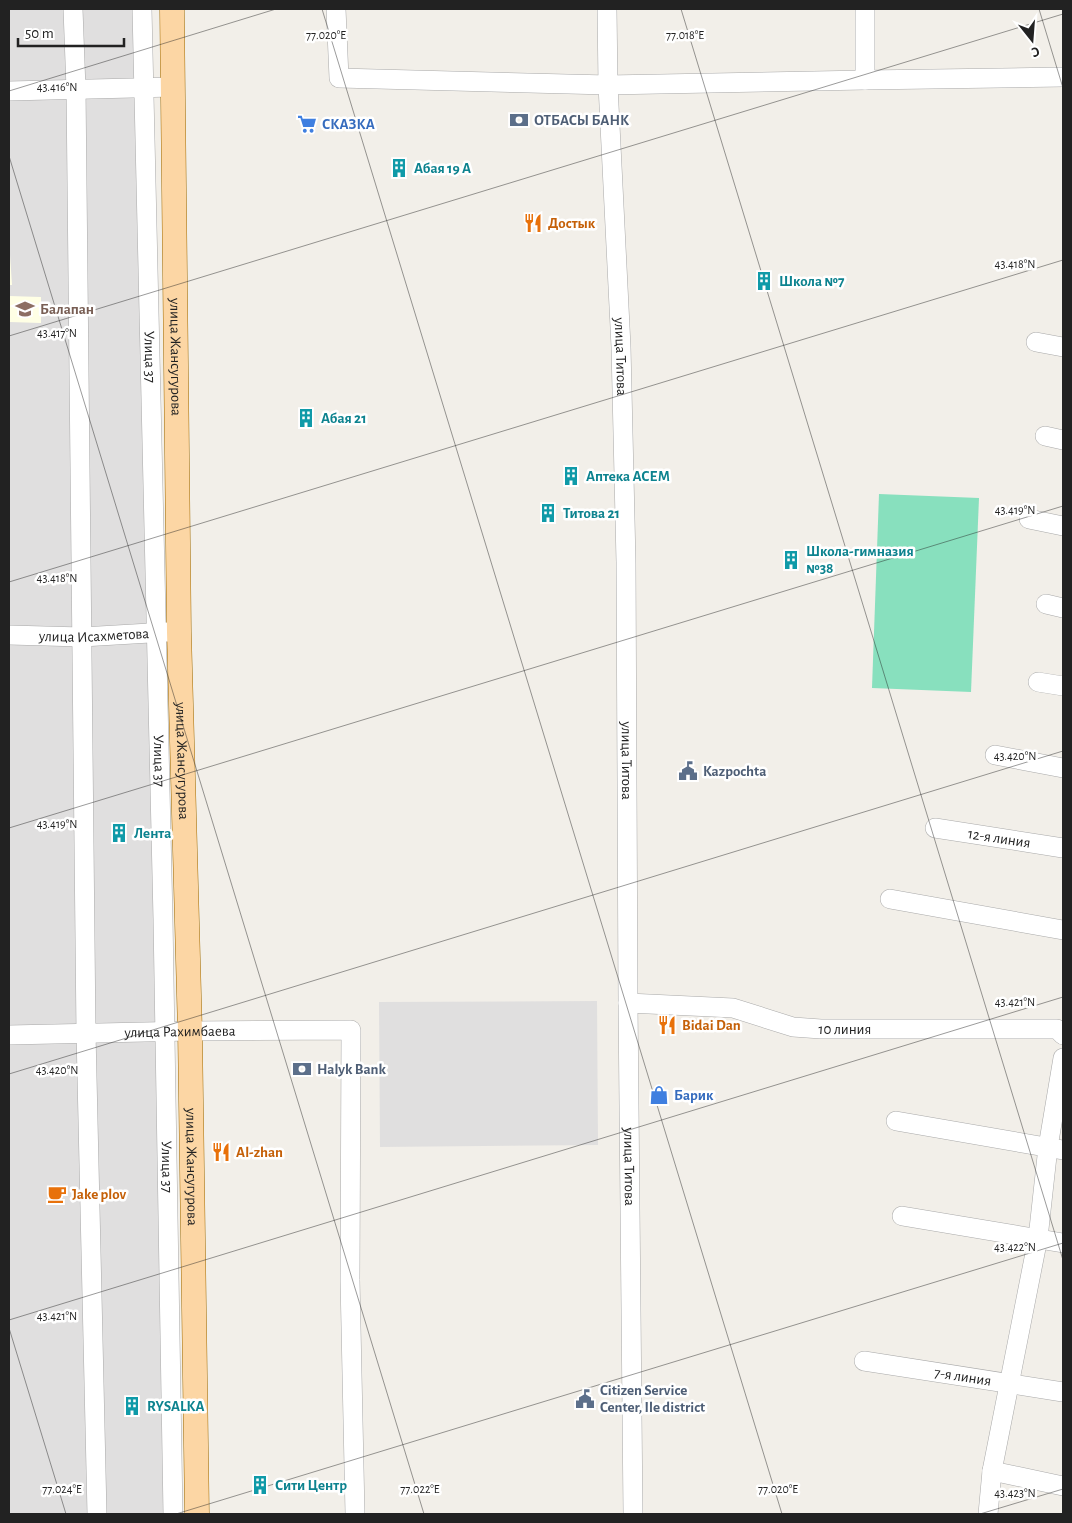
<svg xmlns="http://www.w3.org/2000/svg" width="1072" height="1523" font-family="'Alegreya Sans',sans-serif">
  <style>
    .residential { fill: #e0dfdf }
    .education { fill: #ffffe5 }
    .pitch { fill: #88e0be }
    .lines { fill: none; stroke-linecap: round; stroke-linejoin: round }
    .minor-casing { stroke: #a9a9a9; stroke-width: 20 }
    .major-casing { stroke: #a06b00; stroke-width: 25 }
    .minor { stroke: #fff; stroke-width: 19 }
    .major { stroke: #fcd6a4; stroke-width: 24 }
    .ticks { fill: none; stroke: #222; stroke-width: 1; stroke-opacity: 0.45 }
    .labels { text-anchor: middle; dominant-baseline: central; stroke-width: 5; stroke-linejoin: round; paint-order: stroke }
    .service-label { font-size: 15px; font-weight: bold; fill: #4e5e75; stroke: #fff; text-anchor: start }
    .shop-label { font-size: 15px; font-weight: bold; fill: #366cbe; stroke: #fff; text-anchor: start }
    .culture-label { font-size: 15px; font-weight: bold; fill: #0d838f; stroke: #fff; text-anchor: start }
    .food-label { font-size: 15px; font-weight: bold; fill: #c56008; stroke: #fff; text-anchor: start }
    .education-label { font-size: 15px; font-weight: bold; fill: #785e54; stroke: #fff; text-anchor: start }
    .street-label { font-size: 15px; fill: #222; stroke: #fff }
    .ticks-label { font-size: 12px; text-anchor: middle; fill: #222; stroke: #fff; stroke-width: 5; stroke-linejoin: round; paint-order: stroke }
  </style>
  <rect width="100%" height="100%" fill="#f2efe9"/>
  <g class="residential">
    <polygon points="9,9 134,9 173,1514 9,1514"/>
    <polygon points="597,1001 598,1145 380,1147 379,1002"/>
  </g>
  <g class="education">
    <polygon points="9,240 12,285 9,285"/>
    <polygon points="9,296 41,297 41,323 9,322"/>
  </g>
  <polygon class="pitch" points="879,494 979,498 971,692 872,688"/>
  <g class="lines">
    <g class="minor-casing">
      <g id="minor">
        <polyline points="73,9 76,89 86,1033 97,1514"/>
        <path id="s1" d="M142,9L163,919L173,1514"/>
        <polyline points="336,9 339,78 608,85 865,80 865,9"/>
        <path id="s2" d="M607,9L608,85L621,347L626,562L628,1003L633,1514"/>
        <polyline points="865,80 1063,77"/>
        <polyline points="9,91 174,87"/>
        <polyline points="1036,342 1063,347"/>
        <polyline points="1045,436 1063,440"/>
        <polyline points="1029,519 1063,526"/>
        <polyline points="1046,604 1063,608"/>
        <path id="s3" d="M9,635L82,637L167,632"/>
        <polyline points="1038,682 1063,686"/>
        <polyline points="995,755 1063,768"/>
        <path id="s4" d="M935,828L1063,848"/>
        <polyline points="890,899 1063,930"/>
        <path id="s5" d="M628,1003L733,1008L793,1027L821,1029H1057L1063,1035"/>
        <path id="s6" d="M9,1035L190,1031L351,1030L350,1280L355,1514"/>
        <polyline points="896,1121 1063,1150"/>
        <polyline points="902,1216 1063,1243"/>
        <path id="s7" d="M864,1361L1063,1392"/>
        <polyline points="992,1471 1063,1486"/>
        <polyline points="988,1514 992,1471 1038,1238 1048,1147 1063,1058"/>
      </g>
    </g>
    <g class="major-casing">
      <g id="major">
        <path id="s8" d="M172,9L179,632L190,1031L197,1514"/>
      </g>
    </g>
    <use href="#minor" class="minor"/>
    <use href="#major" class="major"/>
  </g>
  <path class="ticks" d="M322,9L782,1514M681,9L1063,1260M1039,9L1063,88M9,91L276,9M9,156L424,1514M9,336L1063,14M9,582L1063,260M9,828L1063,506M9,1074L1063,751M9,1320L1063,997M9,1328L66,1514M176,1514L1063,1243M980,1514L1063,1489"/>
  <defs>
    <g id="bank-bare" transform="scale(1.5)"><path d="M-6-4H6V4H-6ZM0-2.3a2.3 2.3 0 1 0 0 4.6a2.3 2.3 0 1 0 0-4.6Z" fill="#5c6f8a" stroke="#fff" stroke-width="2.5" paint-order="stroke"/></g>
    <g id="supermarket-bare" transform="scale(1.5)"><path d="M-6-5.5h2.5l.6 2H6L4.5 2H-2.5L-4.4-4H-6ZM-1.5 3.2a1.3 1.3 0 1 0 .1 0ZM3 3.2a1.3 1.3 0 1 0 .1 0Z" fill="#3f7fe0" stroke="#fff" stroke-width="2.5" paint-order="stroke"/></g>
    <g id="building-bare" transform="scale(1.5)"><path d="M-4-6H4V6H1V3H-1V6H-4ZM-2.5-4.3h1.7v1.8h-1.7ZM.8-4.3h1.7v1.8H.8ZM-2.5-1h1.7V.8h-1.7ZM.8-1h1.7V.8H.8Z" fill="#0f9aa8" stroke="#fff" stroke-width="2.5" paint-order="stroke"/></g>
    <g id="restaurant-bare" transform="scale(1.5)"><path d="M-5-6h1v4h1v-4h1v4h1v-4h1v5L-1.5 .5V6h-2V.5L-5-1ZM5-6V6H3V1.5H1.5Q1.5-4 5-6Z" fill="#e8710a" stroke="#fff" stroke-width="2.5" paint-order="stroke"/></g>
    <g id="school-bare" transform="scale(1.5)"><path d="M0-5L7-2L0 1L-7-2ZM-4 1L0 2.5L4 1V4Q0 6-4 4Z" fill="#8d6e63" stroke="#fff" stroke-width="2.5" paint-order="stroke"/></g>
    <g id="civic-bare" transform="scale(1.5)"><path d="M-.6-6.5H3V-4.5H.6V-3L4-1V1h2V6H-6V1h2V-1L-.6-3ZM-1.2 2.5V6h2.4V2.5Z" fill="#5c6f8a" stroke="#fff" stroke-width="2.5" paint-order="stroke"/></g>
    <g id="shop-bare" transform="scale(1.5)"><path d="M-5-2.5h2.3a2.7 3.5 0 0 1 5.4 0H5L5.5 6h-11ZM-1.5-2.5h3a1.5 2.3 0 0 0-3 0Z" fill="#3f7fe0" stroke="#fff" stroke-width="2.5" paint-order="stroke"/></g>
    <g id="cafe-bare" transform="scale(1.5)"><path d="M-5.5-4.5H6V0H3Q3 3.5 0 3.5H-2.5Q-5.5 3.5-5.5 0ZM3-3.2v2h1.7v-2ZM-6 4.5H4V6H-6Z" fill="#e8710a" stroke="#fff" stroke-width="2.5" paint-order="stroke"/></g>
  </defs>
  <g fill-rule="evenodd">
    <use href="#bank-bare" x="519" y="120"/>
    <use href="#supermarket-bare" x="307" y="124"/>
    <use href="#building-bare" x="399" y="168"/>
    <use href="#restaurant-bare" x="533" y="223"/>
    <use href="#building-bare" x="764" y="281"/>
    <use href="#school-bare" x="25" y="309"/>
    <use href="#building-bare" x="306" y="418"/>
    <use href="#building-bare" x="571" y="476"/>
    <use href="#building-bare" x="548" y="513"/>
    <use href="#building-bare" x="791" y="560"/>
    <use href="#civic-bare" x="688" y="771"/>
    <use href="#building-bare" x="119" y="833"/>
    <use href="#restaurant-bare" x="667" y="1025"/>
    <use href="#bank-bare" x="302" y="1069"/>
    <use href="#shop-bare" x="659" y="1095"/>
    <use href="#restaurant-bare" x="221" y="1152"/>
    <use href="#cafe-bare" x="57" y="1194"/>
    <use href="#civic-bare" x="585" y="1399"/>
    <use href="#building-bare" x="132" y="1406"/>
    <use href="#building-bare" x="260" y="1485"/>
  </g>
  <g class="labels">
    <g class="service-label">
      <text x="534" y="120">ОТБАСЫ БАНК</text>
      <text x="703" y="771">Kazpochta</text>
      <text x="317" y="1069">Halyk Bank</text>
      <text x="600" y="1390">Citizen Service<tspan x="600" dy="17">Center, Ile district</tspan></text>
    </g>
    <g class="shop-label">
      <text x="322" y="124">СКАЗКА</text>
      <text x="674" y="1095">Барик</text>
    </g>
    <g class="culture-label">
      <text x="414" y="168">Абая 19 А</text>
      <text x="779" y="281">Школа №7</text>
      <text x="321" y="418">Абая 21</text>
      <text x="586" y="476">Аптека АСЕМ</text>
      <text x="563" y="513">Титова 21</text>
      <text x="806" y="551">Школа-гимназия<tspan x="806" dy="17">№38</tspan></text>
      <text x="134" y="833">Лента</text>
      <text x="147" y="1406">RYSALKA</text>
      <text x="275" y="1485">Сити Центр</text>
    </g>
    <g class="food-label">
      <text x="548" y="223">Достык</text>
      <text x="682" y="1025">Bidai Dan</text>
      <text x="236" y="1152">Al-zhan</text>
      <text x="72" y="1194">Jake plov</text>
    </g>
    <g class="education-label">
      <text x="40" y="309">Балапан</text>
    </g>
    <g class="street-label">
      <text stroke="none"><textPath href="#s2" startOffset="348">улица Титова</textPath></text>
      <text stroke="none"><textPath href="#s1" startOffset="348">Улица 37</textPath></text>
      <text stroke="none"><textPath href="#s8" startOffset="348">улица Жансугурова</textPath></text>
      <text stroke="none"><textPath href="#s3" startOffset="85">улица Исахметова</textPath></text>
      <text stroke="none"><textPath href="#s1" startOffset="752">Улица 37</textPath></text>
      <text stroke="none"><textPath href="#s2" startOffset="752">улица Титова</textPath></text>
      <text stroke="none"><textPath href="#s8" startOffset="752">улица Жансугурова</textPath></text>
      <text stroke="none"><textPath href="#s4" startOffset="65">12-я линия</textPath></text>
      <text stroke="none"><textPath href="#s5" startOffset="220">10 линия</textPath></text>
      <text stroke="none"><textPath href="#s6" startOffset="171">улица Рахимбаева</textPath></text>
      <text stroke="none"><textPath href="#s1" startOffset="1158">Улица 37</textPath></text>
      <text stroke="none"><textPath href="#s8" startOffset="1158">улица Жансугурова</textPath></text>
      <text stroke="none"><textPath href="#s2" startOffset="1158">улица Титова</textPath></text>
      <text stroke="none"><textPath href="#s7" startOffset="100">7-я линия</textPath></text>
    </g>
  </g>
  <g class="ticks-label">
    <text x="326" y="39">77.020°E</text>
    <text x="685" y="39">77.018°E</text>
    <text x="57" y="91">43.416°N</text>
    <text x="1015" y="268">43.418°N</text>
    <text x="57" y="337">43.417°N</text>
    <text x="1015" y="514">43.419°N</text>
    <text x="57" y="582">43.418°N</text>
    <text x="1015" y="760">43.420°N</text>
    <text x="57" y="828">43.419°N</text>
    <text x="1015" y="1006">43.421°N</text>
    <text x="57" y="1074">43.420°N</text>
    <text x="1015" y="1251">43.422°N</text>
    <text x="57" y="1320">43.421°N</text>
    <text x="62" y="1493">77.024°E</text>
    <text x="420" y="1493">77.022°E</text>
    <text x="778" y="1493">77.020°E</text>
    <text x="1015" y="1497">43.423°N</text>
  </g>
  <rect width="1072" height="1523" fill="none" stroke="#222222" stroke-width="20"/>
  <g transform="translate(1032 40) rotate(163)" stroke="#ffffff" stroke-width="4" paint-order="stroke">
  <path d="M0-4L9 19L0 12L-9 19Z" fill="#222222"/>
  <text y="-8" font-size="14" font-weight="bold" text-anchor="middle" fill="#222222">С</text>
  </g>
  <path d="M18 38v8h106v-8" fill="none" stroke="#222222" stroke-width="2.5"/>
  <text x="25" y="38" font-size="15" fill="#222222" stroke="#ffffff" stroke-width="4" paint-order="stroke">50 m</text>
</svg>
